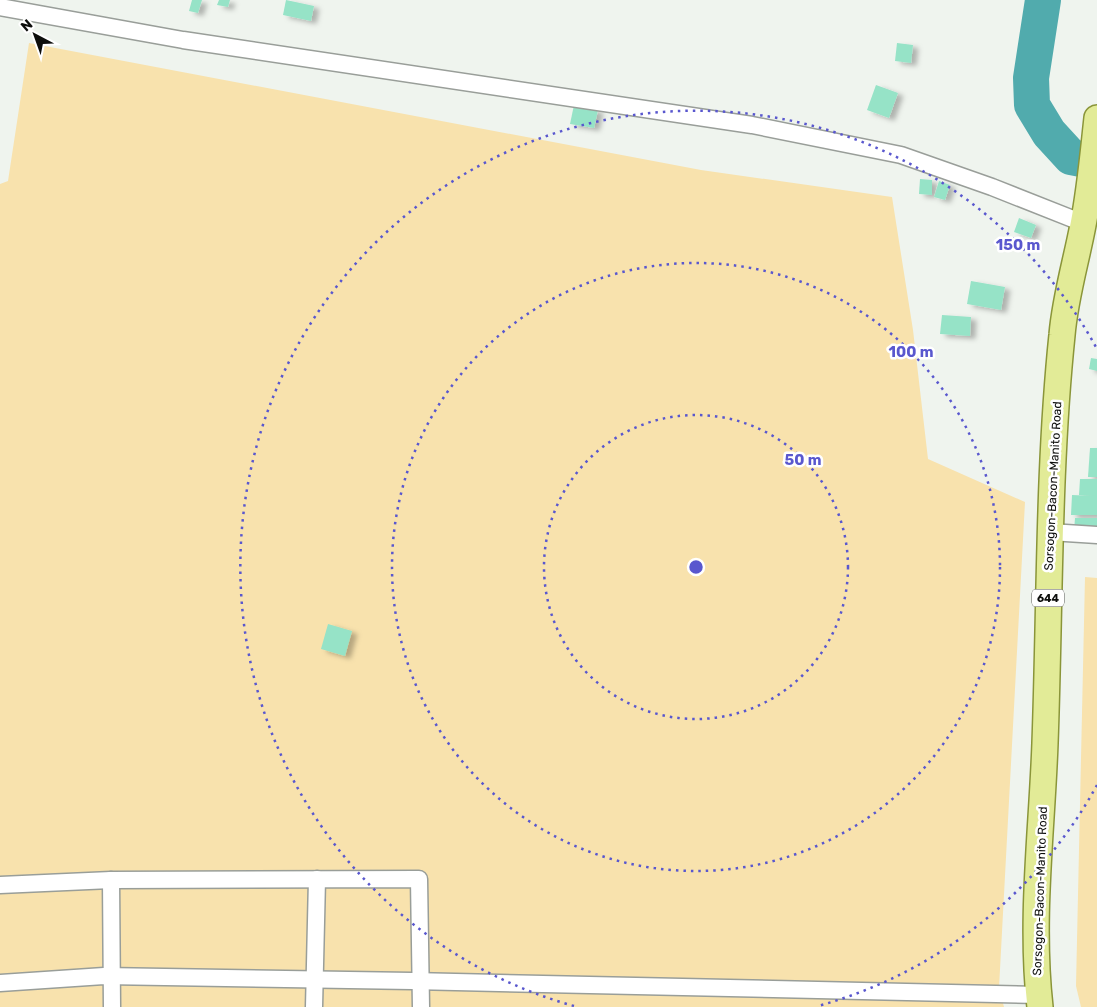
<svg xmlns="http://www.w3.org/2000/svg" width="1097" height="1007" font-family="Rubik,sans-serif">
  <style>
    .green { fill: #f8e2ad }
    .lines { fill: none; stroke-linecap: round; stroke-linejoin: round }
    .river { stroke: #51abad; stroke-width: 36 }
    .building { fill: #96e3c7; filter: url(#shadow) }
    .minor-casing { stroke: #999e99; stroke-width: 19 }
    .primary-casing { stroke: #8a9539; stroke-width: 28 }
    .minor { stroke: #fff; stroke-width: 16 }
    .primary { stroke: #e2eb97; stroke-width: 25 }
    .ring { fill: none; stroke: #5957ce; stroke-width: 2.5; stroke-dasharray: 2.5 5 }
    .labels { text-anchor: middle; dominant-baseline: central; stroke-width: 5; stroke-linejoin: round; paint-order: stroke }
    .shield { fill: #fff; stroke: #565655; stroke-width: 1 }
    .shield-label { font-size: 11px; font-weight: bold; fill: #0d0e0c }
    .street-label { font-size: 12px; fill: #0d0e0c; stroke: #fff }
    .centre { fill: #5957ce; stroke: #fff; stroke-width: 2.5 }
    .ring-label { font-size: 15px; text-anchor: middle; font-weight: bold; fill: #5957ce; stroke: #fff; stroke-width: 5; stroke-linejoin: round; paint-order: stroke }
  </style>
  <defs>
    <filter id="shadow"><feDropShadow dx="5.5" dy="3" stdDeviation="2.5" flood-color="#0004"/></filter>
  </defs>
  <rect width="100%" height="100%" fill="#eff4ee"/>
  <g class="green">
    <polygon points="29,43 701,170 892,197 913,330 928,459 1025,502 999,988 1004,1007 0,1007 0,184 8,181"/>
    <polygon points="1085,577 1097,578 1097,1007 1081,1007 1076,986"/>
  </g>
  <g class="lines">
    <polyline class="river" points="1043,0 1031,78 1032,105 1049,133 1071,157 1097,162"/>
  </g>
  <g class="building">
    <polygon points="192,0 202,0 198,13 189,11"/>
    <polygon points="219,0 230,0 228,7 217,5"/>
    <polygon points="286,0 314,6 311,21 283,15"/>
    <polygon points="897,43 913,45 911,63 895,61"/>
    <polygon points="876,85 898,93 889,118 867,110"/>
    <polygon points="574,105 598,110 594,128 570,124"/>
    <polygon points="920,179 932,180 932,195 919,194"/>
    <polygon points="939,181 950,185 945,200 934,197"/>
    <polygon points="1019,218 1036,225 1031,238 1014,232"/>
    <polygon points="971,281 1005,287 1001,310 967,304"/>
    <polygon points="942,315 971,317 970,336 940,334"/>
    <polygon points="1091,358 1097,359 1097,371 1089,369"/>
    <polygon points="1090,448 1097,448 1097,477 1088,477"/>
    <polygon points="1080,479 1097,479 1097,515 1071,515 1072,495 1094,496 1079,495"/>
    <polygon points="1075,518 1097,518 1097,532 1074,531"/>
    <polygon points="328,624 352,631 345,656 321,649"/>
  </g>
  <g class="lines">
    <g class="minor-casing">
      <g id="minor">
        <polyline points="0,7 183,40 752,125 901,155 992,187 1083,223"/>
        <polyline points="1050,532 1097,535"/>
        <polyline points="111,880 112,1007"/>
        <polyline points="0,885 111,880 419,879 421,1007"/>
        <polyline points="0,983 104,976 412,981 1038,995"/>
        <polyline points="314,1007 317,879"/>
      </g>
    </g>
    <g class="primary-casing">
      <path id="primary" d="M1040,1007C1030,919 1042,830 1045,743C1050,607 1048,470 1062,335C1065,298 1076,262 1083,225C1090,190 1093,154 1097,118"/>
    </g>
    <use href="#minor" class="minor"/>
    <use href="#primary" class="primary"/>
  </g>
  <g class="ring">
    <circle cx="696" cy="567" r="152"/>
    <circle cx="696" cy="567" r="304"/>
    <path d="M1097 785A456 456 0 0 1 818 1006M574 1006A456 456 0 1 1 1097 349"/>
  </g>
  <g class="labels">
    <rect class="shield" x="1032" y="589.5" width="32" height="17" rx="4"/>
    <g class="shield-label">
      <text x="1048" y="598">644</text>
    </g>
    <g class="street-label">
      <text transform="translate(1053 486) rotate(-87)">Sorsogon-Bacon-Manito Road</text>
      <text transform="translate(1040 891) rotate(-88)">Sorsogon-Bacon-Manito Road</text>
    </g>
  </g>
  <circle cx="696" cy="567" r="8" class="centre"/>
  <g class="ring-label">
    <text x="1018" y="250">150 m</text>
    <text x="911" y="357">100 m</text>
    <text x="803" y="465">50 m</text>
  </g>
  <g transform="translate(35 35) rotate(319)" stroke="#ffffff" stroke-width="4" paint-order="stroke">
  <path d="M0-4L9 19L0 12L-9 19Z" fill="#0d0e0c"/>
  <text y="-8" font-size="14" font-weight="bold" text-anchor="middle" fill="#0d0e0c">N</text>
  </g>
</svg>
